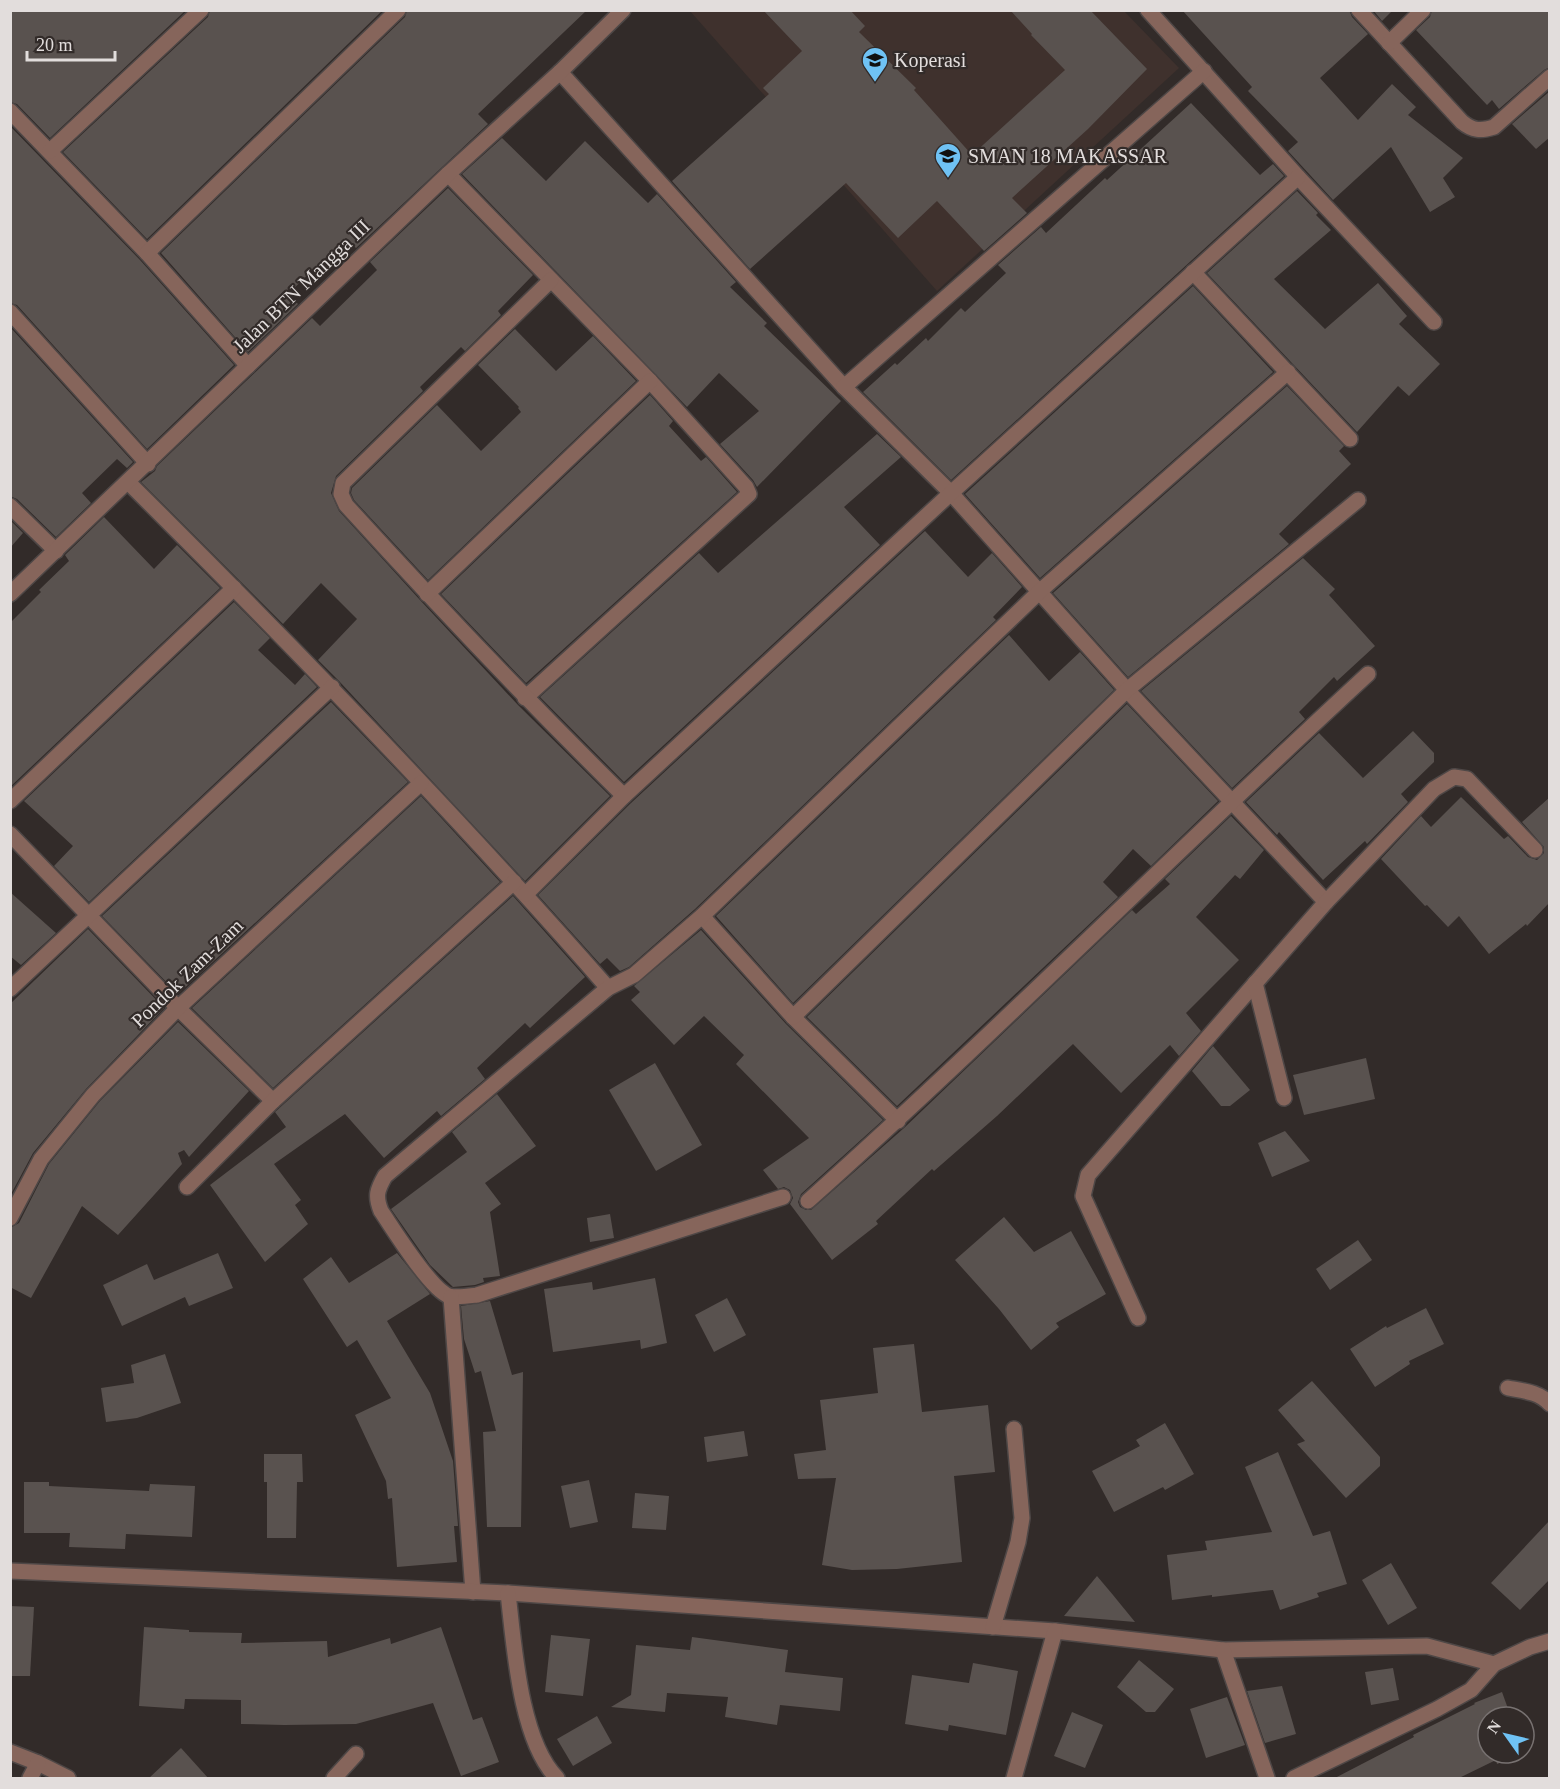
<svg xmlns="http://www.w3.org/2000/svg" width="1560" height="1789" font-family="'Times New Roman',serif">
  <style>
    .built { fill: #3f312d }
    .building { fill: #59524f }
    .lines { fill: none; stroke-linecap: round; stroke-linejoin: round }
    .minor-casing { stroke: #4e4746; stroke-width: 18 }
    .minor { stroke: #86655b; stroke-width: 15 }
    .labels { text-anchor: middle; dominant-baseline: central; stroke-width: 4.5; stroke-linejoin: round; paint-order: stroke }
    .poi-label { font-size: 20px; fill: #e2dddc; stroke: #322b29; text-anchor: start }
    .street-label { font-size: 20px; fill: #e2dddc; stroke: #322b29 }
  </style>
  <rect width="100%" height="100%" fill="#322b29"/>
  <polygon class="built" points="690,11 1124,11 1179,68 937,291"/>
  <g class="building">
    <polygon points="10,10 186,10 50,138 17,104 10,102"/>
    <polygon points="210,10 383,10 147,239 63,152 208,17"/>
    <polygon points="407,10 587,10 478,114 488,124 356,248 346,238 288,294 298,304 248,352 161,253 405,17"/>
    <polygon points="763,10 850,10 865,26 859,32 916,88 914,90 972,155 1065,70 1031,35 1032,34 1010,10 1090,10 1147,69 1088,129 1012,198 1027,213 984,251 937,201 898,238 846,183 750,269 672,181 769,94 763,88 802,51"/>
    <polygon points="1182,10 1349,10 1352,17 1368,34 1320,78 1358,120 1392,84 1416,107 1408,115 1463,158 1443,178 1455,197 1430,212 1391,147 1333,200 1288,151 1298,142 1248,91 1252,87"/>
    <polygon points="1373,10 1393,10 1382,21"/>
    <polygon points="1432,10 1550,10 1550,67 1544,70 1499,109 1492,100 1487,105 1416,30 1430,17"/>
    <polygon points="1550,91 1550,137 1536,149 1512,124"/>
    <polygon points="1191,103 1260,175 1273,164 1284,176 951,480 863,392 895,363 897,365 926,338 928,341 961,308 965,312 1006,273 998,265 1041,227 1046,233 1105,178 1107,180"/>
    <polygon points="10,126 140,260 234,365 147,449 17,305 10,303"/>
    <polygon points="502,138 546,181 585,141 648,203 657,194 736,282 730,287 767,323 764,326 841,401 757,487 753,480 720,444 759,411 719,373 687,407 462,174"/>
    <polygon points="448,188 533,275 498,311 501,315 465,351 461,347 420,387 423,391 336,476 331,493 339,511 420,600 518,705 610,796 525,881 339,681 318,660 357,619 321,583 283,624 141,482 155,471 157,466 312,318 320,326 377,270 370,262"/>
    <polygon points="1297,191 1318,213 1316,215 1331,230 1274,279 1325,329 1378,283 1407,316 1399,324 1440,364 1409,396 1398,386 1357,432 1207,273"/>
    <polygon points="1193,286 1273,372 1040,578 965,494"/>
    <polygon points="10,327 133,462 127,468 117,459 82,493 91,503 56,537 17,499 10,496"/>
    <polygon points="515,329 556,371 593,336 636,381 428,580 354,500 351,493 352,488 437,405 481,451 521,412 518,408 519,407 478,365"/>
    <polygon points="1287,386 1344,446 1339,451 1351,464 1279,534 1289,544 1128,677 1053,593"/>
    <polygon points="650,395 673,421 669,426 701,461 706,457 737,492 526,683 441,594"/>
    <polygon points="877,434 901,457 844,507 880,545 624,782 540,697 699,553 718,573"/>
    <polygon points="104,517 154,569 177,545 220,588 10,787 10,623 41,592 39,590 69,561 65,555"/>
    <polygon points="10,520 23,533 10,548"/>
    <polygon points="925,531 968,577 992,553 1022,587 993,617 996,620 695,909 629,967 620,971 607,958 600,964 538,895 631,803"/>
    <polygon points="1303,558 1335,589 1329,595 1375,646 1337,681 1334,677 1299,712 1305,719 1232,788 1141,691"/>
    <polygon points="234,602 270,638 258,650 295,685 305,674 317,687 89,902 54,866 73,846 24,801"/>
    <polygon points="1009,635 1049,681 1080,652 1114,690 793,1003 716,916"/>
    <polygon points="331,702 408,782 178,994 102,916"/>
    <polygon points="1127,704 1218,801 1151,866 1133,849 1103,882 1118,897 897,1106 807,1017"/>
    <polygon points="1413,731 1434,753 1434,762 1401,794 1408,802 1367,844 1365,841 1323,880 1279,832 1277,835 1246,802 1319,733 1363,778"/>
    <polygon points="421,796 500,882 273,1088 192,1008"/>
    <polygon points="1461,797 1504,839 1508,836 1528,857 1537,860 1544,853 1544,847 1522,822 1550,797 1550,902 1527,926 1526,924 1489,954 1459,916 1448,927 1427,905 1425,906 1381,859 1421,816 1431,827"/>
    <polygon points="1231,816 1264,850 1240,879 1235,875 1196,917 1239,960 1186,1013 1201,1031 1179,1056 1170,1045 1121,1093 1073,1044 997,1116 934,1171 932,1169 876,1221 878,1224 832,1260 790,1204 793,1198 790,1190 784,1187 778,1189 763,1170 809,1138 736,1064 744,1055 704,1016 674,1045 631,1000 640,992 634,986 701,930 786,1024 883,1120 801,1194 798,1202 800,1207 806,1210 811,1210 904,1128 1132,910 1136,914 1170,884 1165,879"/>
    <polygon points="10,892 56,933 21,965 10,956"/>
    <polygon points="513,896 585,977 530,1028 525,1023 477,1068 485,1079 441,1116 437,1111 384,1158 345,1114 274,1164 301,1200 295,1205 308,1224 265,1262 210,1185 286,1127 275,1112"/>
    <polygon points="88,929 164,1008 86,1089 33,1153 10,1196 10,1004"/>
    <polygon points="178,1022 249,1091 189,1157 184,1150 178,1153 182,1164 118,1235 82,1206 31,1298 10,1287 10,1228 19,1223 49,1164 100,1101"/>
    <polygon points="1213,1046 1250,1090 1230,1106 1221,1106 1192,1071"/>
    <polygon points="1366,1058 1375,1099 1304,1115 1293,1075"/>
    <polygon points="655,1063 702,1145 656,1171 609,1090"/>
    <polygon points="497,1094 536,1146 485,1183 501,1204 490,1212 500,1276 483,1278 484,1282 475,1285 453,1287 430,1265 391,1209 467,1152 452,1132"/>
    <polygon points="1285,1131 1310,1161 1272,1177 1258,1143"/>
    <polygon points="610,1214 614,1238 590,1242 587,1218"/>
    <polygon points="1004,1217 1034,1252 1071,1231 1106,1294 1056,1323 1059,1327 1031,1350 999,1309 955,1260"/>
    <polygon points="1358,1240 1372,1260 1330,1290 1316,1269"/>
    <polygon points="218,1253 233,1288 189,1306 185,1297 122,1326 103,1285 147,1264 154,1280"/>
    <polygon points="397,1253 430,1294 387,1321 430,1393 453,1461 458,1526 454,1526 457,1562 397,1567 392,1498 388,1499 386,1481 355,1415 391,1398 357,1340 347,1347 303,1279 331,1257 349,1283"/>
    <polygon points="655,1278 667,1343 641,1349 640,1340 553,1352 544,1289 592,1282 593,1290"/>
    <polygon points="727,1298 746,1335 714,1352 695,1315"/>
    <polygon points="490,1301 512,1375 523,1372 521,1527 487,1527 483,1432 496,1431 481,1371 475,1373 464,1339 461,1306"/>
    <polygon points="1426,1308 1444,1344 1409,1361 1410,1364 1375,1387 1350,1349 1386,1326 1387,1328"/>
    <polygon points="914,1344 922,1412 988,1405 995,1472 954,1476 962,1562 897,1569 852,1570 822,1565 836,1478 798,1479 794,1454 826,1450 820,1400 878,1393 873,1348"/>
    <polygon points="165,1354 181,1403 137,1418 106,1422 101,1388 134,1383 131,1365"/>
    <polygon points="1312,1381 1380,1457 1380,1466 1346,1498 1297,1444 1305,1441 1278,1410"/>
    <polygon points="1165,1423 1194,1474 1165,1490 1163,1487 1114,1512 1092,1471 1140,1446 1136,1440"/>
    <polygon points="744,1431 748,1456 707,1462 704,1437"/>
    <polygon points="1278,1452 1313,1536 1330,1531 1347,1584 1317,1593 1319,1597 1280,1610 1273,1590 1212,1597 1212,1595 1172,1600 1167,1555 1207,1550 1205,1541 1272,1532 1245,1467"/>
    <polygon points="264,1454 302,1454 303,1482 297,1482 296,1538 267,1538 267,1482 264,1482"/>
    <polygon points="589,1480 598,1522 570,1528 561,1486"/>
    <polygon points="24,1482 49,1482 49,1486 149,1491 150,1484 195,1486 192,1537 126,1534 125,1549 69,1547 70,1533 24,1533"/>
    <polygon points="635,1493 669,1496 666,1530 632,1528"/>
    <polygon points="1550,1520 1550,1579 1520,1610 1491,1583"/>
    <polygon points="1391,1563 1417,1608 1388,1625 1362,1580"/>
    <polygon points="1097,1576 1113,1595 1135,1622 1064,1616"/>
    <polygon points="10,1606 34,1607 30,1676 10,1676"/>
    <polygon points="144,1627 189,1630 189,1632 242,1633 241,1643 327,1641 328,1657 390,1638 391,1644 441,1627 473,1720 482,1717 499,1762 461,1776 433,1703 356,1724 284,1725 241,1724 241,1700 185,1699 184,1709 139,1706"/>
    <polygon points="551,1635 590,1639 583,1696 545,1692"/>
    <polygon points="692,1637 788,1650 785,1672 843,1678 840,1711 780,1705 777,1725 725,1717 728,1697 667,1693 665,1712 611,1707 631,1695 636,1645 690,1650"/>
    <polygon points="1139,1660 1174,1689 1155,1712 1146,1712 1117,1687"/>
    <polygon points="973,1663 1018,1671 1006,1735 949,1725 948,1731 905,1724 912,1675 969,1683"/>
    <polygon points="1393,1668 1399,1700 1371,1705 1365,1672"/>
    <polygon points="1282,1686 1296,1734 1265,1743 1247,1691"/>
    <polygon points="1502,1692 1511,1717 1488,1717 1488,1753 1524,1754 1497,1764 1496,1760 1457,1779 1333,1779 1414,1737 1413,1735 1475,1704 1474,1703"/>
    <polygon points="1227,1697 1245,1745 1206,1758 1190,1709"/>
    <polygon points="1072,1712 1103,1725 1085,1768 1054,1756"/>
    <polygon points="597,1716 612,1743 573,1766 557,1739"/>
    <polygon points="181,1748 209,1779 148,1779"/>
  </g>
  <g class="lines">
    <g class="minor-casing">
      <g id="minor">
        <polyline points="1148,10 1298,177 1434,322"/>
        <path d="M1359,10L1462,122C1473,131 1481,131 1494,127L1550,77"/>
        <polyline points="1389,43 1423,10"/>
        <polyline points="560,72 844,387 951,493 1127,690 1326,902 1088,1175 1083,1196 1138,1318"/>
        <polyline points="10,111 147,253 248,366"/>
        <polyline points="50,151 201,10"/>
        <polyline points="448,174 650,381 746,487 749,494 525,698"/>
        <polyline points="147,253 398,10"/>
        <polyline points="1193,272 1350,439"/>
        <path d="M551,280L343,483L341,494L346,505C436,604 529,702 624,796"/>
        <polyline points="10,312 148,464"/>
        <polyline points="844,387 1204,71"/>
        <path d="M128,482C293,646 455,813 608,988"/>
        <polyline points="10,506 56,551"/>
        <polyline points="10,594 448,174 560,72 623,10"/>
        <polyline points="427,594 650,381"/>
        <polyline points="10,801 234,588"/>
        <polyline points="10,834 178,1008 273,1101"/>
        <polyline points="526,894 624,796 951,493 1298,177"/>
        <polyline points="1326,902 1434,789 1454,777 1467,779 1535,850"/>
        <polyline points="702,916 793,1017 898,1121"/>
        <polyline points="1255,983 1284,1098"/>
        <polyline points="10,989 332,687"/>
        <polyline points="793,1017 1127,690 1358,500"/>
        <polyline points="187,1187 273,1101 514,882"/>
        <path d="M783,1197L477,1295C469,1296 457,1298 449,1296C430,1289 394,1230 381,1211C375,1196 377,1190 385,1176L608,988L634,975L702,916L1040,591L1288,372"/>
        <path d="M808,1201C999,1030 1179,848 1368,674"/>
        <polyline points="10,1218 41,1159 93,1095 178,1008 421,783"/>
        <polyline points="451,1297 473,1592"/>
        <path d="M1508,1388C1524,1391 1539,1392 1550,1404"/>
        <polyline points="10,1571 508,1593 1055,1631 1223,1650 1427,1646 1494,1664 1530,1647 1550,1641"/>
        <path d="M508,1593C514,1645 520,1741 557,1778"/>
        <polyline points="993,1627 1018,1542 1022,1518 1014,1429"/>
        <polyline points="1223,1650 1267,1778"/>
        <polyline points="10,1752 38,1763 68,1778"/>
        <polyline points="30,1778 38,1763"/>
        <polyline points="334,1778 356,1754"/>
        <polyline points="1014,1778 1055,1631"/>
        <polyline points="1294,1778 1437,1709 1471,1690 1494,1664"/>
      </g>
    </g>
    <use href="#minor" class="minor"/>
  </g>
  <defs>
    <g id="school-pin" transform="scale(1.35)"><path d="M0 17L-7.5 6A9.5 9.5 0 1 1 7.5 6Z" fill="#6fc2f4" stroke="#322b29"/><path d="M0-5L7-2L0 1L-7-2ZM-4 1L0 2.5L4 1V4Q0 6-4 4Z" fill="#111"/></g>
  </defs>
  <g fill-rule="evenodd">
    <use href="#school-pin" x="875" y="60"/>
    <use href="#school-pin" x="948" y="156"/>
  </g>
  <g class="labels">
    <g class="poi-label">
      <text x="894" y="60">Koperasi</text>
      <text x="968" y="156">SMAN 18 MAKASSAR</text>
    </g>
    <g class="street-label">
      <text transform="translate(301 286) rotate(-44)">Jalan BTN Mangga III</text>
      <text transform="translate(187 973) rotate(-44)">Pondok Zam-Zam</text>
    </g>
  </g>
  <rect width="1560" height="1789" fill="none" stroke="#e2dddc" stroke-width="24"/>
  <g transform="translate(1506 1735) rotate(304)"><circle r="28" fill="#322b29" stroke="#787271" stroke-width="1.5"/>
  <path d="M0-4.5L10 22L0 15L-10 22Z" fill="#6fc2f4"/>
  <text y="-9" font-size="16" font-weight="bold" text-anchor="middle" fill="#e2dddc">N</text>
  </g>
  <path d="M27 51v9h88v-9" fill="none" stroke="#e2dddc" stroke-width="3"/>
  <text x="36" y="51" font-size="18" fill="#e2dddc" stroke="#322b29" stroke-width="4.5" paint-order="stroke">20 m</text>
</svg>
